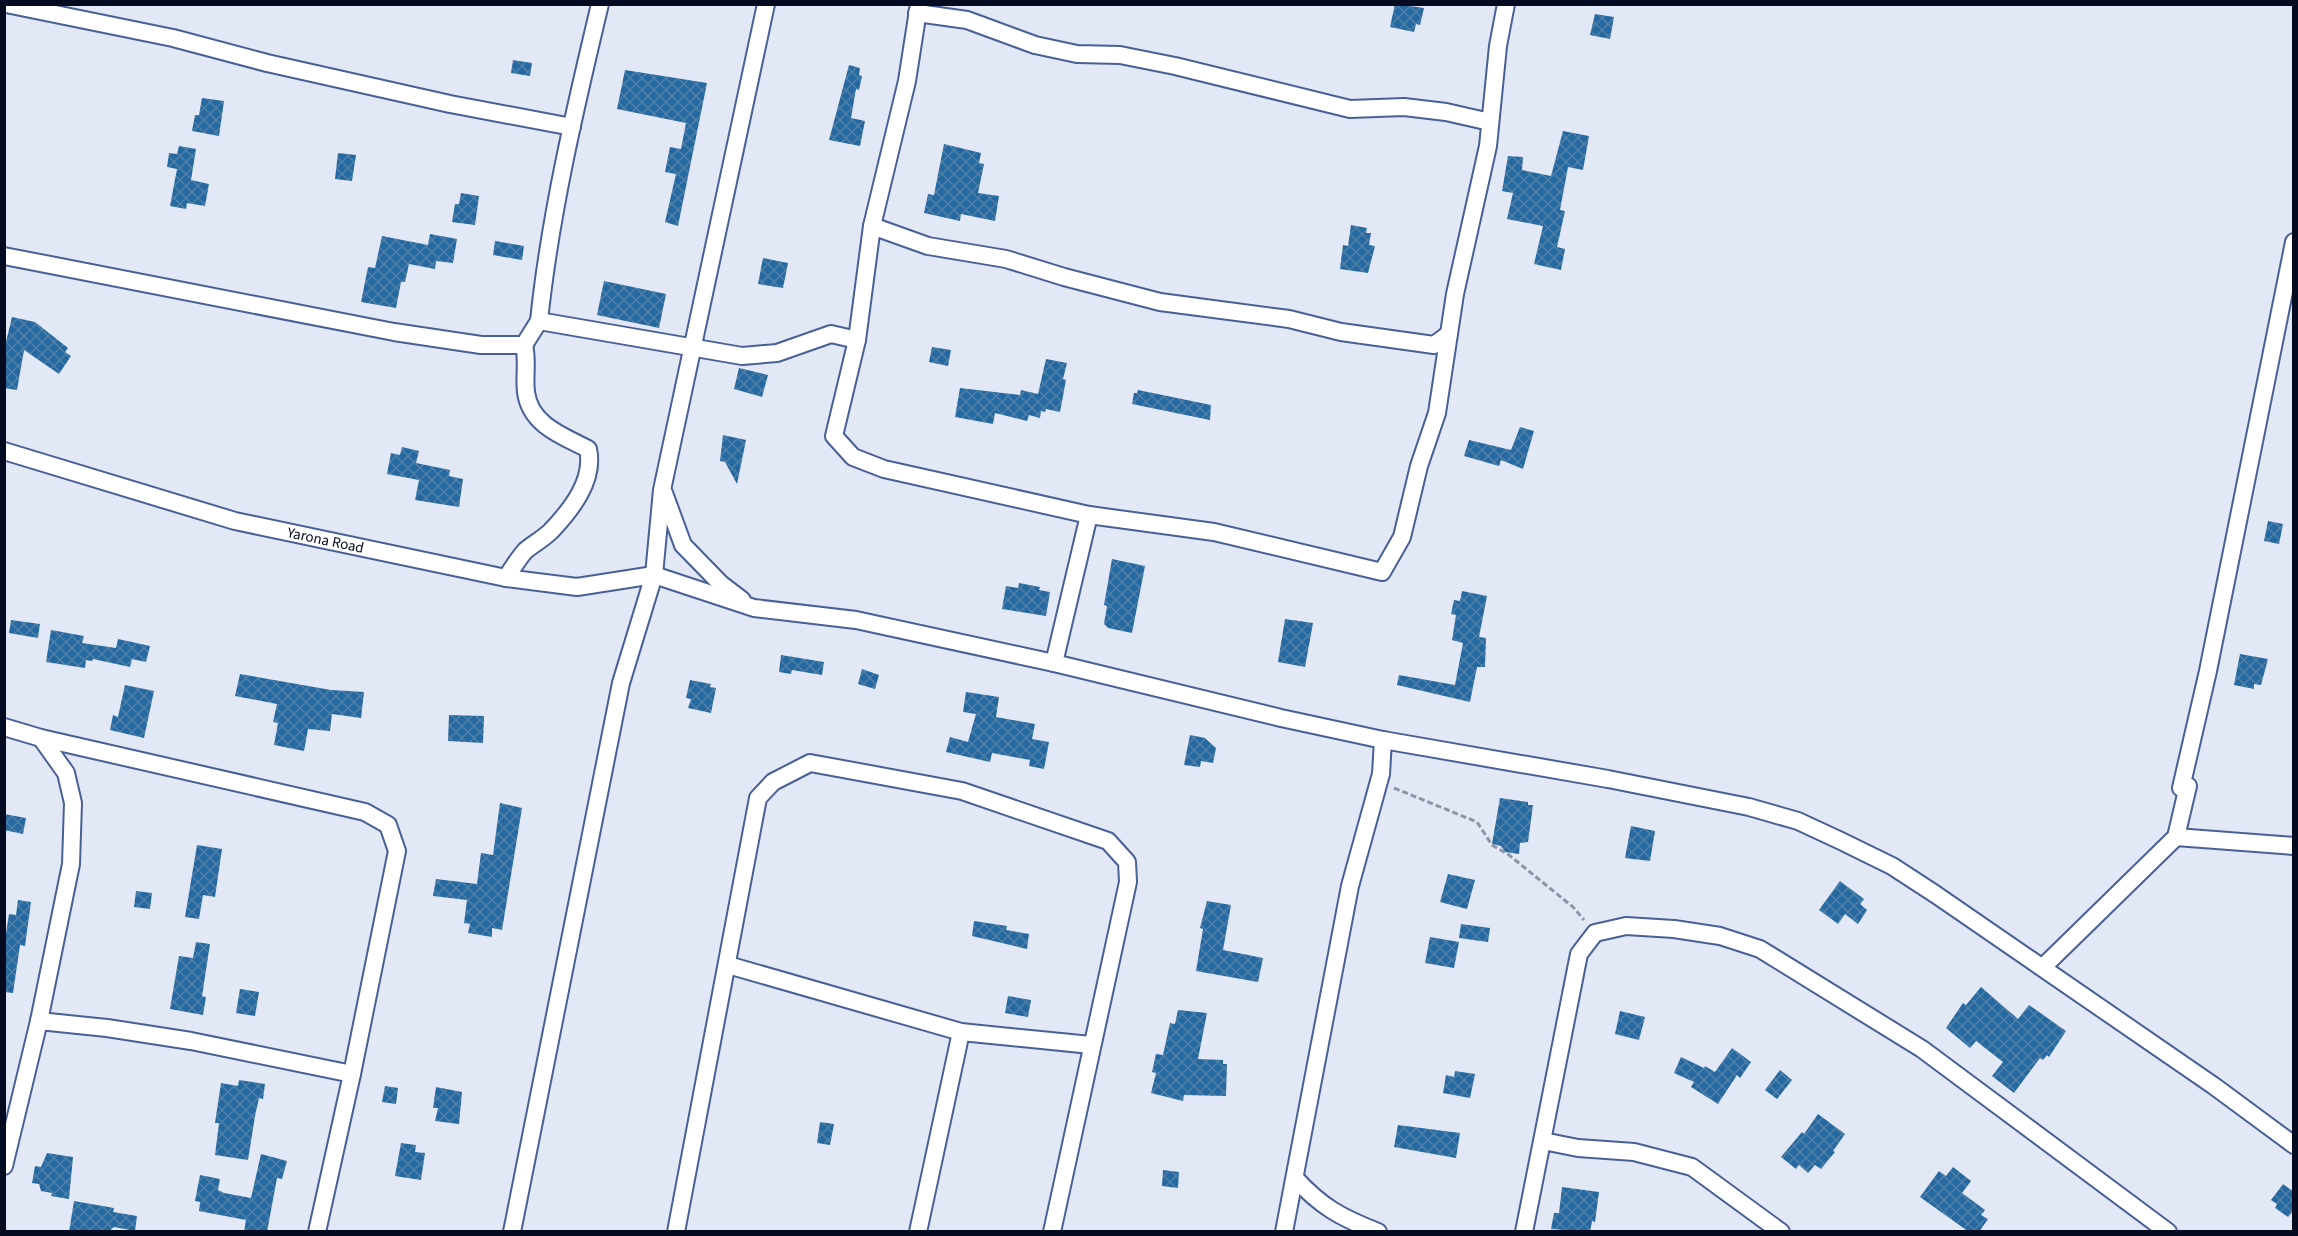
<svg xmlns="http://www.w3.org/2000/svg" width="2298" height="1236" font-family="'Source Sans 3',sans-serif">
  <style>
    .building { fill: url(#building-cross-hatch) }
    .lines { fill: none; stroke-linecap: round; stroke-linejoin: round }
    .street-casing { stroke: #485f98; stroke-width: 20 }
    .path { stroke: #8f95a5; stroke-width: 3; stroke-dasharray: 6 3; stroke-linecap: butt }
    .street { stroke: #fff; stroke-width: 16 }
    .labels { text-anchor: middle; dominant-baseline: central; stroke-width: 6; stroke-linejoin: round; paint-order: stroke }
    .street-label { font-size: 15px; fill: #040a20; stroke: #f5f5f5 }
  </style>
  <defs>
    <pattern id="building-cross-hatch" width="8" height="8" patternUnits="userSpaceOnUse" patternTransform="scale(1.5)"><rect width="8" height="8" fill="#2569a0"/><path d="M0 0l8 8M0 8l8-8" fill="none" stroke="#5080a8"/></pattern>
  </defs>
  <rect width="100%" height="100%" fill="#e2e8f5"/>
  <g class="building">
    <polygon points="1395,4 1424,8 1420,25 1416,24 1414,32 1390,27"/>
    <polygon points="1595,14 1614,17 1610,39 1590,35"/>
    <polygon points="513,60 532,63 530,76 511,73"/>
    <polygon points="849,65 860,68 859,75 862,76 859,90 856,89 851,118 865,121 860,146 829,140"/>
    <polygon points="625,70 707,83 678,226 665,222 676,174 665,172 670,147 681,149 686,123 617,109"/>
    <polygon points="202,98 224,101 219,136 192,131 195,115 199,115"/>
    <polygon points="1563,131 1589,136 1583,170 1568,167 1560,210 1565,211 1557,247 1565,249 1561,270 1534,264 1543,226 1507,219 1513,193 1502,191 1508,156 1523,157 1522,170 1551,176"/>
    <polygon points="944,144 981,153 979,163 984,164 978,193 999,196 995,221 961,214 960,221 924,213 928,194 934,195"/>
    <polygon points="179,146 196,149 191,180 209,184 205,206 187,203 186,209 170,206 177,169 167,167 169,153 177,154"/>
    <polygon points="338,153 356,155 352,181 335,179"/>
    <polygon points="461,193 479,196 475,225 452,222 455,204 459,204"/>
    <polygon points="1351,225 1367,228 1366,233 1371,233 1369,245 1375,246 1368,273 1340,269 1343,245 1348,246"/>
    <polygon points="430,234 457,239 453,263 436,261 435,269 409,264 405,282 401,282 396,308 361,302 368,267 375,268 382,236 428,245"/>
    <polygon points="495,241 524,246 522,260 493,255"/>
    <polygon points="763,258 788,263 783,288 758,284"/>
    <polygon points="604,281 666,294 659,328 597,315"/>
    <polygon points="12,317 35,322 68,348 65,352 71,356 59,374 24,350 17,390 4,388 4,350"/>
    <polygon points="932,347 951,350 948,366 929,362"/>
    <polygon points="1046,359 1067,363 1063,379 1066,380 1060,412 1046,409 1045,412 1041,411 1040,418 1029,415 1027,421 995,413 993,424 955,417 960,388 1020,395 1021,390 1038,394"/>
    <polygon points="739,368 768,375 762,397 734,389"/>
    <polygon points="1138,390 1211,405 1210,420 1132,404 1134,393 1137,393"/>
    <polygon points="1520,427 1534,431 1523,469 1501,460 1499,466 1464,456 1469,440 1511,450"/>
    <polygon points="723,435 746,440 737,484 725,462 720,461"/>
    <polygon points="402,447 419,451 416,463 450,470 449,476 463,479 459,507 415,500 419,480 387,474 391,453 400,455"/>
    <polygon points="2268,521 2283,524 2279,544 2264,541"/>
    <polygon points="1112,559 1145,566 1132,633 1108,628 1104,624 1107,606 1104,605"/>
    <polygon points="1019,583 1040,587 1039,590 1050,592 1046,616 1002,609 1006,586 1018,588"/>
    <polygon points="1462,591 1487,596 1479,637 1486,638 1485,667 1477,667 1470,702 1397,685 1399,675 1455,685 1463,643 1452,640 1456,615 1451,614 1454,600 1460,601"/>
    <polygon points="1285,619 1313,623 1305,667 1278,662"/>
    <polygon points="11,620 40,624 38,638 9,633"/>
    <polygon points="51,630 84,636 82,643 116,648 118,639 150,646 146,662 132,659 130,667 93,659 92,661 86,660 85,668 46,662"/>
    <polygon points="2240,654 2268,659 2261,685 2254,684 2254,689 2234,685"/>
    <polygon points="781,655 824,662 822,675 792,670 791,674 779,672"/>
    <polygon points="862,669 879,675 875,689 858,684"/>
    <polygon points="240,674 331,690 364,692 361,718 332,714 330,731 308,729 304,751 274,745 278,723 273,722 277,704 235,696"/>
    <polygon points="690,680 711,684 710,687 716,688 711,713 688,708 691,699 686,698"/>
    <polygon points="125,685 154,691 144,738 110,730 113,715 118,717"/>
    <polygon points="966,692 999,697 996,717 1035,724 1032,739 1049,742 1044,769 1029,766 1030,760 992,753 990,762 946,752 950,737 968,742 976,714 963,712"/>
    <polygon points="449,715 484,716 483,743 448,741"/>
    <polygon points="1190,735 1205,738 1216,748 1213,763 1201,761 1200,767 1184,765"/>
    <polygon points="1500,798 1528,802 1528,805 1533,805 1528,842 1520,843 1519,854 1505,852 1501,846 1492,844"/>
    <polygon points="500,803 522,808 502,930 492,928 492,937 468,933 470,924 464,923 467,900 433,896 436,879 477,884 481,853 493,855"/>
    <polygon points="4,814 26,818 23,834 4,830"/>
    <polygon points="1631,826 1655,831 1650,861 1625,858"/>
    <polygon points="197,845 222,849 215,897 203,895 199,919 185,917"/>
    <polygon points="1448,874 1475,880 1467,909 1440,902"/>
    <polygon points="1840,881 1864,899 1860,904 1867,910 1858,924 1845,914 1838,924 1819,910"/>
    <polygon points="136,891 152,893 150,909 134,907"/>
    <polygon points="18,900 31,902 25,946 20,945 13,993 4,992 4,946 9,914 16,915"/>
    <polygon points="1207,901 1231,905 1223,950 1263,958 1258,982 1196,971 1203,929 1200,928"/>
    <polygon points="974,921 1007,926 1006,930 1029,934 1027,949 972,936"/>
    <polygon points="1461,924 1490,928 1488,942 1459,938"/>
    <polygon points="1430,937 1459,942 1454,968 1425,963"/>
    <polygon points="196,942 210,944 202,996 206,997 203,1015 170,1009 179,956 193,958"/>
    <polygon points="1981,987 2018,1019 2029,1005 2066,1031 2049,1057 2047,1055 2043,1060 2040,1058 2014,1093 1992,1076 2003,1062 1976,1041 1970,1048 1946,1028 1963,1003 1966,1005"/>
    <polygon points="240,989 259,992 255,1016 236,1013"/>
    <polygon points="1008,996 1031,1000 1028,1017 1005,1013"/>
    <polygon points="1178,1010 1207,1013 1198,1059 1223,1060 1223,1064 1227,1064 1226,1096 1184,1095 1183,1101 1151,1093 1156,1073 1152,1072 1156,1054 1163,1055 1170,1023 1175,1024"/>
    <polygon points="1620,1011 1645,1017 1639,1040 1615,1034"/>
    <polygon points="1732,1048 1751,1062 1740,1078 1737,1075 1718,1104 1691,1087 1694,1082 1674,1073 1681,1057 1704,1068 1705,1066 1715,1072"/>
    <polygon points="1780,1070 1792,1080 1777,1099 1765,1090"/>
    <polygon points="1455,1071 1475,1074 1470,1098 1443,1093 1446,1075 1454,1077"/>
    <polygon points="239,1080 265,1084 263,1099 259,1098 255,1116 248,1160 215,1155 219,1123 215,1123 221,1083 238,1086"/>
    <polygon points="385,1086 398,1088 396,1104 382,1102"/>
    <polygon points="436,1087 462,1092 459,1124 435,1121 438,1108 433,1108"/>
    <polygon points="1818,1114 1845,1134 1833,1151 1835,1152 1821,1169 1815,1165 1808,1173 1799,1165 1796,1169 1781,1157 1802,1132 1804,1134"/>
    <polygon points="820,1122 834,1124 830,1145 817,1143"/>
    <polygon points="1398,1125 1460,1133 1456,1158 1394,1147"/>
    <polygon points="401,1143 416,1145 415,1152 425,1153 421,1180 395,1176"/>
    <polygon points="47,1153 73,1157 69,1199 51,1196 52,1193 41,1191 39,1184 32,1183 35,1166 41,1167"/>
    <polygon points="261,1154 287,1161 282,1179 277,1178 267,1232 244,1232 246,1220 199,1211 200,1202 195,1201 200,1175 220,1179 218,1190 224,1193 251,1198"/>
    <polygon points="1953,1167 1971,1181 1962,1193 1985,1210 1981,1215 1988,1219 1979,1232 1969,1232 1920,1197 1939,1171 1946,1176"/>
    <polygon points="1163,1170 1179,1172 1178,1188 1162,1186"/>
    <polygon points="2283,1184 2294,1192 2294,1210 2288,1217 2275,1208 2277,1204 2271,1200"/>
    <polygon points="1562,1187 1599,1192 1595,1222 1592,1221 1590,1232 1551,1229 1554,1213 1559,1213"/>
    <polygon points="74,1201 114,1208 113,1212 137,1216 135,1231 114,1227 108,1232 69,1232"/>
  </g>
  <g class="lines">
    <g class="street-casing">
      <g id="street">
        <polyline points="6,4 173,38 267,63 450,104 572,127"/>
        <path d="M600,4C575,109 550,215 539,321L742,356L777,353L831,334L857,340"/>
        <polyline points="919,4 907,81 872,226 857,340 834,436 853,457 884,469 1089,515 1214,532 1382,572 1402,537 1419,466 1437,413 1455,294 1488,146 1498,46 1506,4"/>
        <polyline points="917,13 967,20 1035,45 1077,54 1120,55 1175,66 1350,109 1404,107 1446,112 1490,122"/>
        <polyline points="872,226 928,246 1006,259 1064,277 1160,302 1289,319 1341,332 1434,345 1449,334"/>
        <polyline points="4,256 394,332 481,345 524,345 539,321"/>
        <path id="s1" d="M4,451L235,521L506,578L577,587L654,575L754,608L856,620L1054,663L1281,718L1383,740L1608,779L1749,807L1798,821L1841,841L1892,866L1935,894L2214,1086L2294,1145"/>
        <polyline points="664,493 683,545 721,584 742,600"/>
        <path d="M506,578C512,569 518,559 525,551C533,544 543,539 551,531C571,510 595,480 588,449C563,436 530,425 526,392C524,376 528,362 524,345"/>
        <polyline points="1054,663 1089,515"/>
        <polyline points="4,727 41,738 365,812 388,825 397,851 352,1074 317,1232"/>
        <polyline points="2176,837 2294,846"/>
        <polyline points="728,965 961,1032 1091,1045"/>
        <polyline points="2043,967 2176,837 2188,786 2181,788 2208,671 2294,242"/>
        <polyline points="39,1021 107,1028 191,1041 352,1074"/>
        <polyline points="1543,1141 1578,1148 1634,1152 1692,1167 1781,1232"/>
        <polyline points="4,1166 39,1021 71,864 73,803 66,773 41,738"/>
        <path d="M1295,1178C1321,1207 1342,1218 1378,1232"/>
        <polyline points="512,1232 621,683 654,575 662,490 766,4"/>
        <polyline points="676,1232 758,798 773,782 810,763 962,791 1108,841 1127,862 1128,882 1052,1232"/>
        <polyline points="918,1232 961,1032"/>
        <polyline points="1284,1232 1350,886 1381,774 1383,740"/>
        <polyline points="1524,1232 1579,954 1595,933 1626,926 1674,929 1720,936 1760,949 1922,1049 2168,1232"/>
      </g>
    </g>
    <polyline class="path" points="1394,788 1477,822 1492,845 1509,855 1573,907 1584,920"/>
    <use href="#street" class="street"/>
  </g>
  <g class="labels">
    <g class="street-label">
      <text stroke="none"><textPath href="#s1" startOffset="334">Yarona Road</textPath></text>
    </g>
  </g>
  <rect width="2298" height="1236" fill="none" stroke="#040a20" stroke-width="12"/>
</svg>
